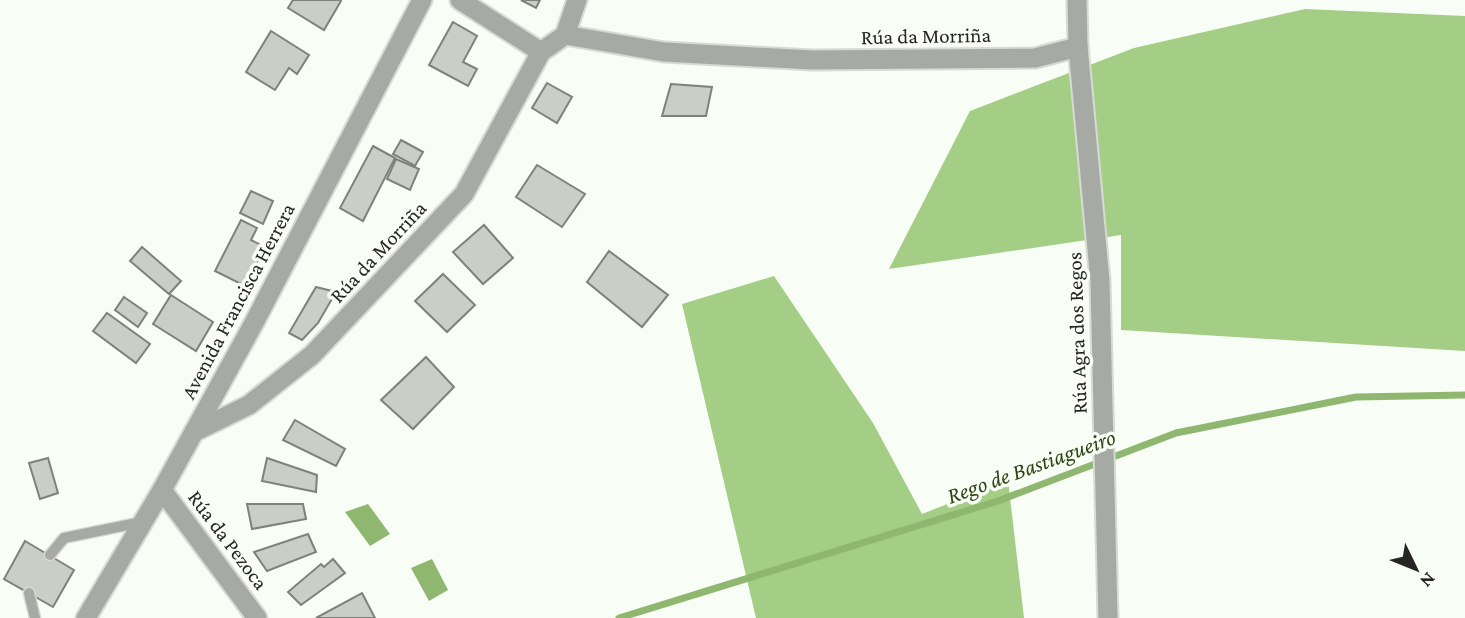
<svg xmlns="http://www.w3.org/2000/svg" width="1465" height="618" font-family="'Crimson Pro',serif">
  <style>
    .forest { fill: #a4cd86 }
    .water { fill: #8fb770 }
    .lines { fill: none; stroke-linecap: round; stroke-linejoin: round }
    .stream { stroke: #8fb770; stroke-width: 7 }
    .building { fill: #c9cec6; stroke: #7d827a; stroke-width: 2 }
    .service-casing { stroke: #d6dbd3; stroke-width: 13 }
    .minor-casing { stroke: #d6dbd3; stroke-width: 23 }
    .tertiary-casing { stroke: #d6dbd3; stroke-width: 23 }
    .service { stroke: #a7a9a5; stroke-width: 10 }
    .minor { stroke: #a7a9a5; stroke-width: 19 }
    .tertiary { stroke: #a7a9a5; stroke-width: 19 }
    .labels { text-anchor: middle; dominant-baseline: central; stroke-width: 7; stroke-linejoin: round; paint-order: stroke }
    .street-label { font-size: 21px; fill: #252623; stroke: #f8fef5 }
    .water-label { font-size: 23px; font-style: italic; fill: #2b4514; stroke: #f8fef5 }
  </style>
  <rect width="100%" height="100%" fill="#f8fef5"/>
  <g class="forest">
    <polygon points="1305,9 1465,16 1465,351 1121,330 1121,235 889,269 970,111 1134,48"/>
    <polygon points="774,276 873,423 922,514 1008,480 1024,618 756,618 682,304"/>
  </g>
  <g class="water">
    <polygon points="368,504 390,534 370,546 345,512"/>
    <polygon points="432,559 448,590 429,601 411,568"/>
  </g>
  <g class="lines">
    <polyline class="stream" points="619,618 998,501 1176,433 1356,397 1465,395"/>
  </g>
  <g class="building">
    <polygon points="293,0 340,0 341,1 324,30 288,8"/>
    <polygon points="521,0 540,0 536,8"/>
    <polygon points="453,22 477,36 463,62 477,69 468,86 429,65"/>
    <polygon points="271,31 309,55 297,74 289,68 275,90 246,72"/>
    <polygon points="547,83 572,97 557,123 532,108"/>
    <polygon points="671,84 712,87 706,116 662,116"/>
    <polygon points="401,140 423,152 415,166 393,154"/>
    <polygon points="373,146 395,158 363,221 340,208"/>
    <polygon points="396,159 419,169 410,190 387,179"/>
    <polygon points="537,165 585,194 562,227 516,197"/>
    <polygon points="251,191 273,201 263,224 240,213"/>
    <polygon points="241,220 257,228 251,240 265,247 245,286 215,271"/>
    <polygon points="484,225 513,258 483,284 453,252"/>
    <polygon points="142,247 181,281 169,294 130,261"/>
    <polygon points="609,251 668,295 642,327 587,282"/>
    <polygon points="443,274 475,305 447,332 415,301"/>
    <polygon points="316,287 336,292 318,323 302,340 289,333"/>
    <polygon points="171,295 213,322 196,351 153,324"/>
    <polygon points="124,297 147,313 138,327 115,310"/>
    <polygon points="107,313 150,344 136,363 93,331"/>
    <polygon points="426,357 454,387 413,429 381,400"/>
    <polygon points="295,420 345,449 336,466 283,440"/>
    <polygon points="48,458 58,493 40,499 29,463"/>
    <polygon points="267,458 317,475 316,492 262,481"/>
    <polygon points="247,504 303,504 306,519 252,529"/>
    <polygon points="308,534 316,552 267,571 254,552"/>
    <polygon points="25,541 74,570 53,607 4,579"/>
    <polygon points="333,559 345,573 301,605 288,592 321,564 324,567"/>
    <polygon points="362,593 375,618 316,618"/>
  </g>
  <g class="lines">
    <g class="service-casing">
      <g id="service">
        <polyline points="50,555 64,538 142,522"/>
        <polyline points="29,593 35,618"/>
      </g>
    </g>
    <g class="minor-casing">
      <g id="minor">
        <polyline points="460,0 541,52"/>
        <polyline points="1077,0 1078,47 1100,281 1108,618"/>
        <polyline points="565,35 664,52 812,60 1035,58 1078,47"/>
        <polyline points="194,432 249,405 312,355 464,194 541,52 565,35 577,0"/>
      </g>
    </g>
    <g class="tertiary-casing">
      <g id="tertiary">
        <polyline points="162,490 257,618"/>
        <polyline points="86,618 162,490 255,321 422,0"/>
      </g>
    </g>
    <use href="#service" class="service"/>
    <use href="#minor" class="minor"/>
    <use href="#tertiary" class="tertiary"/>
  </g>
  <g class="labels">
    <g class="street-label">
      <text transform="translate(926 36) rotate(-1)">Rúa da Morriña</text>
      <text transform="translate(378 252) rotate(-47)">Rúa da Morriña</text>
      <text transform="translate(238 301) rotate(-62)">Avenida Francisca Herrera</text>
      <text transform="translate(1077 333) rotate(-92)">Rúa Agra dos Regos</text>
      <text transform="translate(228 540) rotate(53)">Rúa da Pezoca</text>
    </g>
    <g class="water-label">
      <text transform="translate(1031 466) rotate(-20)">Rego de Bastiagueiro</text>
    </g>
  </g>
  <g transform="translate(1416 569) rotate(133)" stroke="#f8fef5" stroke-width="5" paint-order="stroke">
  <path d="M0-5L12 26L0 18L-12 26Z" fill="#252623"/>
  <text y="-10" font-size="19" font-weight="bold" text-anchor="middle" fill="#252623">N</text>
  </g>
</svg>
